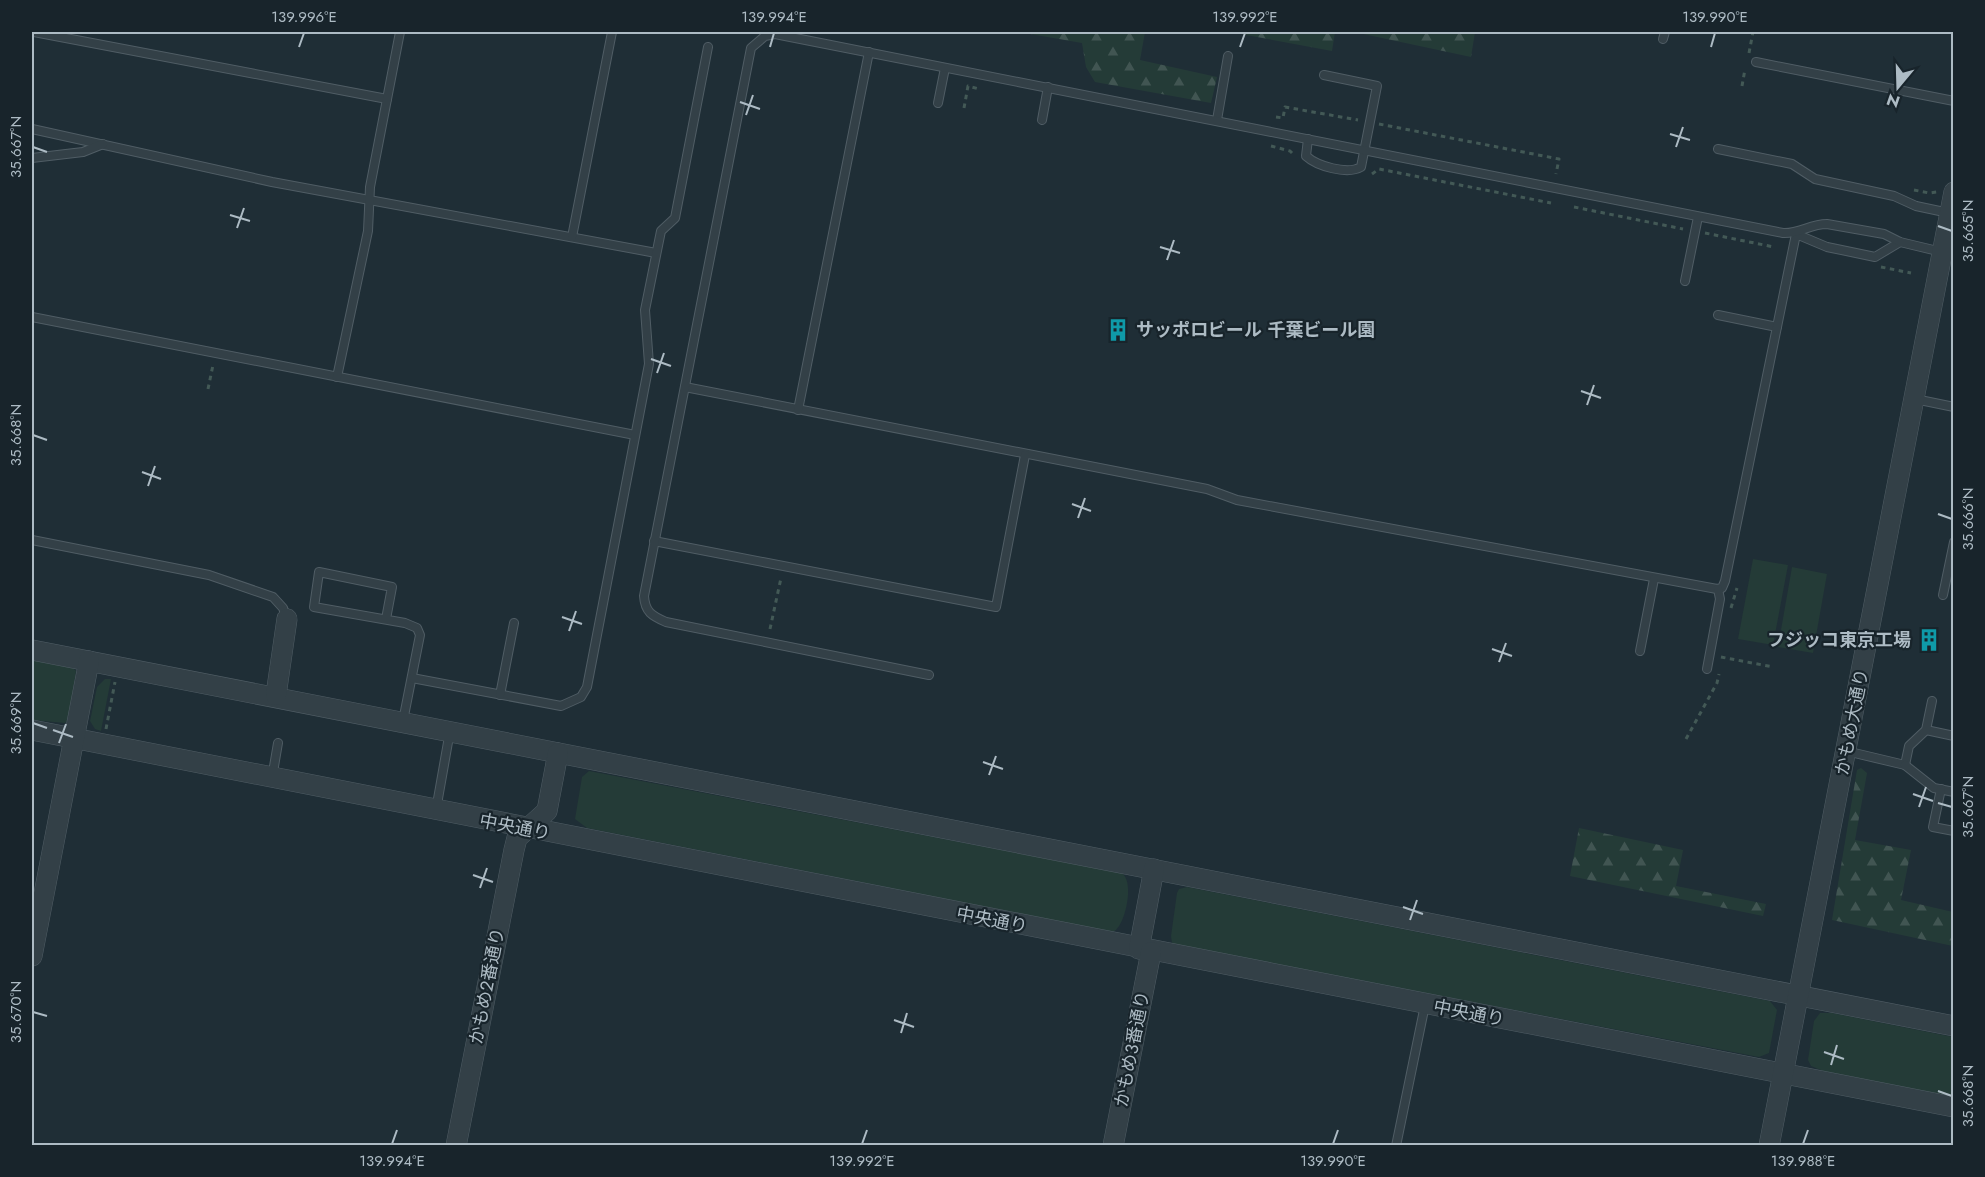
<svg xmlns="http://www.w3.org/2000/svg" width="1985" height="1177" font-family="Jost,'Noto Sans JP',sans-serif">
  <style>
    .grass { fill: #243b37 }
    .forest { fill: url(#forest-firs) }
    .lines { fill: none; stroke-linecap: round; stroke-linejoin: round }
    .service-casing { stroke: #505d65; stroke-width: 10 }
    .tertiary-casing { stroke: #505d65; stroke-width: 21 }
    .path { stroke: #435956; stroke-width: 3; stroke-dasharray: 4.5 4.5; stroke-linecap: butt }
    .service { stroke: #334047; stroke-width: 8 }
    .tertiary { stroke: #334047; stroke-width: 20 }
    .ticks { fill: none; stroke: #adbbc4; stroke-width: 2 }
    .labels { text-anchor: middle; dominant-baseline: central; stroke-width: 4.5; stroke-linejoin: round; paint-order: stroke }
    .poi-label { font-size: 18px; font-weight: bold; fill: #adbbc4; stroke: #18242b; text-anchor: start }
    .street-label { font-size: 18px; fill: #adbbc4; stroke: #18242b }
    .neatline { fill: none; stroke: #adbbc4; stroke-width: 2 }
    .ticks-label { font-size: 15px; text-anchor: middle; fill: #adbbc4 }
  </style>
  <defs>
    <pattern id="forest-firs" width="22" height="20" patternUnits="userSpaceOnUse" patternTransform="scale(1.5)"><rect width="22" height="20" fill="#243b37"/><path d="M5 1l3.5 6h-7zM16 11l3.5 6h-7z" fill="#415552"/></pattern>
  </defs>
  <rect width="100%" height="100%" fill="#1f2e36"/>
  <g class="grass">
    <polygon points="1753,559 1788,565 1773,645 1738,639"/>
    <polygon points="1792,567 1827,574 1813,653 1778,647"/>
    <polygon points="32,658 72,667 76,671 69,719 65,723 32,720"/>
    <polygon points="105,679 111,679 101,731 95,729 90,721 97,687"/>
    <path d="M589,771L1121,873C1135,879 1126,926 1113,932L587,828L575,819L582,777Z"/>
    <polygon points="1187,887 1770,1001 1777,1010 1769,1053 1759,1057 1176,945 1172,943 1171,936 1177,893 1179,889"/>
    <polygon points="1820,1013 1832,1013 1953,1037 1953,1097 1823,1071 1811,1066 1808,1060 1814,1021"/>
  </g>
  <g class="forest">
    <polygon points="1019,32 1145,32 1140,60 1217,77 1211,103 1095,82 1086,67 1082,43"/>
    <polygon points="1230,32 1335,32 1332,51"/>
    <polygon points="1354,32 1475,32 1471,57"/>
    <polygon points="1861,768 1867,773 1855,840 1911,850 1901,900 1953,912 1953,946 1832,920 1857,770"/>
    <polygon points="1579,828 1683,850 1676,886 1766,904 1763,916 1570,876"/>
  </g>
  <g class="lines">
    <g class="service-casing">
      <g id="service">
        <polyline points="34,32 387,99"/>
        <polyline points="1663,39 1665,32"/>
        <polyline points="1756,62 1954,101"/>
        <polyline points="938,103 945,68"/>
        <polyline points="1042,120 1048,87"/>
        <polyline points="1217,120 1228,56"/>
        <polyline points="32,129 272,182 656,253"/>
        <path d="M1308,139L1306,156C1317,166 1347,175 1361,167L1377,86L1324,75"/>
        <polyline points="1718,149 1792,164 1815,179 1894,196 1916,206 1949,213"/>
        <polyline points="32,158 83,152 103,144"/>
        <polyline points="572,237 612,32"/>
        <polyline points="1685,281 1698,217"/>
        <polyline points="1718,315 1777,327"/>
        <polyline points="32,317 635,435"/>
        <polyline points="337,377 368,231 370,187 400,32"/>
        <polyline points="685,387 1207,489 1237,500 1717,589 1722,588 1725,581 1796,234 1827,247 1875,257 1900,242"/>
        <polyline points="1915,399 1954,407"/>
        <polyline points="798,410 869,52"/>
        <polyline points="32,540 209,575 273,597 283,608 287,619"/>
        <polyline points="654,541 996,607 1025,455"/>
        <polyline points="1943,595 1954,542"/>
        <polyline points="386,619 392,587 319,572 314,607 405,623 417,628 420,635 403,721"/>
        <polyline points="1640,651 1654,579"/>
        <polyline points="1707,669 1720,599 1718,589"/>
        <path d="M929,675L666,622C652,616 645,612 644,596L751,48L765,36L775,34L1783,233C1799,234 1810,224 1827,224L1884,234L1900,242L1942,252"/>
        <polyline points="412,678 561,706 581,697 587,687 649,364 645,310 661,231 675,218 708,47"/>
        <polyline points="500,695 514,623"/>
        <polyline points="1926,730 1954,736"/>
        <polyline points="1846,751 1905,765 1909,746 1926,730 1932,701"/>
        <polyline points="1905,765 1934,788 1954,792"/>
        <polyline points="272,778 278,743"/>
        <polyline points="1941,789 1933,827 1954,831"/>
        <polyline points="436,810 450,731"/>
        <polyline points="1396,1146 1425,1005"/>
      </g>
    </g>
    <g class="tertiary-casing">
      <g id="tertiary">
        <polyline points="32,650 1954,1026"/>
        <polyline points="276,695 287,619"/>
        <polyline points="32,730 1954,1107"/>
        <polyline points="1139,949 1154,869"/>
        <polyline points="32,956 89,661"/>
        <polyline points="456,1146 514,850 517,838 547,811 558,753"/>
        <polyline points="1113,1146 1151,952"/>
        <polyline points="1769,1146 1954,192"/>
      </g>
    </g>
    <g class="path">
      <polyline points="1749,53 1753,32"/>
      <polyline points="1742,86 1745,69"/>
      <polyline points="964,108 968,86 979,89"/>
      <polyline points="1276,117 1283,118 1285,107 1358,120"/>
      <polyline points="1379,124 1559,159 1556,174"/>
      <polyline points="1271,146 1290,151 1294,155"/>
      <polyline points="1372,174 1379,169 1551,203"/>
      <polyline points="1914,190 1929,193 1937,192"/>
      <polyline points="1574,207 1683,229"/>
      <polyline points="1705,233 1774,247"/>
      <polyline points="1881,267 1911,273"/>
      <polyline points="208,389 213,365"/>
      <polyline points="1731,608 1737,588"/>
      <polyline points="770,629 781,578"/>
      <polyline points="1721,657 1773,667"/>
      <polyline points="106,729 115,682"/>
      <polyline points="1686,739 1717,683 1719,674"/>
    </g>
    <use href="#service" class="service"/>
    <use href="#tertiary" class="tertiary"/>
  </g>
  <path class="ticks" d="M299,47L304,33M770,47L774,33M1240,47L1245,33M1711,47L1715,33M740,102L760,109M746,115L753,95M1670,134L1690,140M33,147L47,152M1676,147L1683,127M230,215L250,221M1938,226L1952,231M237,228L244,208M1160,247L1180,253M1167,260L1174,240M651,359L671,366M657,373L664,353M1581,391L1601,398M1587,405L1594,385M33,435L47,440M142,472L161,479M148,486L155,466M1072,504L1091,511M1938,514L1952,519M1078,518L1085,498M562,617L582,624M569,631L576,611M1492,649L1512,656M1499,662L1506,643M33,723L47,728M53,730L73,737M59,743L66,724M983,762L1003,769M989,775L996,756M1913,794L1933,801M1938,803L1952,807M1919,807L1926,787M473,875L493,882M480,888L487,868M1403,907L1423,914M1410,920L1417,900M33,1012L47,1016M894,1020L914,1027M901,1033L907,1013M1824,1052L1844,1059M1831,1065L1837,1045M1938,1091L1952,1096M392,1144L397,1130M862,1144L867,1130M1333,1144L1338,1130M1803,1144L1808,1130"/>
  <defs>
    <g id="building-bare" transform="scale(1.8)"><path d="M-4-6H4V6H1V3H-1V6H-4ZM-2.5-4.3h1.7v1.8h-1.7ZM.8-4.3h1.7v1.8H.8ZM-2.5-1h1.7V.8h-1.7ZM.8-1h1.7V.8H.8Z" fill="#0f9aa8" stroke="#18242b" stroke-width="2.5" paint-order="stroke"/></g>
  </defs>
  <g fill-rule="evenodd">
    <use href="#building-bare" x="1118" y="330"/>
    <use href="#building-bare" x="1929" y="640"/>
  </g>
  <g class="labels">
    <g class="poi-label">
      <text x="1136" y="330">サッポロビール 千葉ビール園</text>
      <text x="1911" y="640" text-anchor="end">フジッコ東京工場</text>
    </g>
    <g class="street-label">
      <text transform="translate(1852 722) rotate(-79)">かもめ大通り</text>
      <text transform="translate(515 827) rotate(11)">中央通り</text>
      <text transform="translate(992 920) rotate(11)">中央通り</text>
      <text transform="translate(487 986) rotate(-79)">かもめ2番通り</text>
      <text transform="translate(1469 1013) rotate(11)">中央通り</text>
      <text transform="translate(1132 1049) rotate(-79)">かもめ3番通り</text>
    </g>
  </g>
  <rect width="1985" height="1177" fill="none" stroke="#18242b" stroke-width="66"/>
  <g transform="translate(1898 87) rotate(199)" stroke="#18242b" stroke-width="4.5" paint-order="stroke">
  <path d="M0-4.5L10 22L0 15L-10 22Z" fill="#adbbc4"/>
  <text y="-9" font-size="16" font-weight="bold" text-anchor="middle" fill="#adbbc4">N</text>
  </g>
  <rect x="33" y="33" width="1919" height="1111" class="neatline"/>
  <g class="ticks-label">
    <text x="304" y="22">139.996°E</text>
    <text x="774" y="22">139.994°E</text>
    <text x="1245" y="22">139.992°E</text>
    <text x="1715" y="22">139.990°E</text>
    <text transform="translate(16 147) rotate(-90)" y="5">35.667°N</text>
    <text transform="translate(1968 231) rotate(-90)" y="5">35.665°N</text>
    <text transform="translate(16 435) rotate(-90)" y="5">35.668°N</text>
    <text transform="translate(1968 519) rotate(-90)" y="5">35.666°N</text>
    <text transform="translate(16 723) rotate(-90)" y="5">35.669°N</text>
    <text transform="translate(1968 807) rotate(-90)" y="5">35.667°N</text>
    <text transform="translate(16 1012) rotate(-90)" y="5">35.670°N</text>
    <text transform="translate(1968 1096) rotate(-90)" y="5">35.668°N</text>
    <text x="392" y="1166">139.994°E</text>
    <text x="862" y="1166">139.992°E</text>
    <text x="1333" y="1166">139.990°E</text>
    <text x="1803" y="1166">139.988°E</text>
  </g>
</svg>
